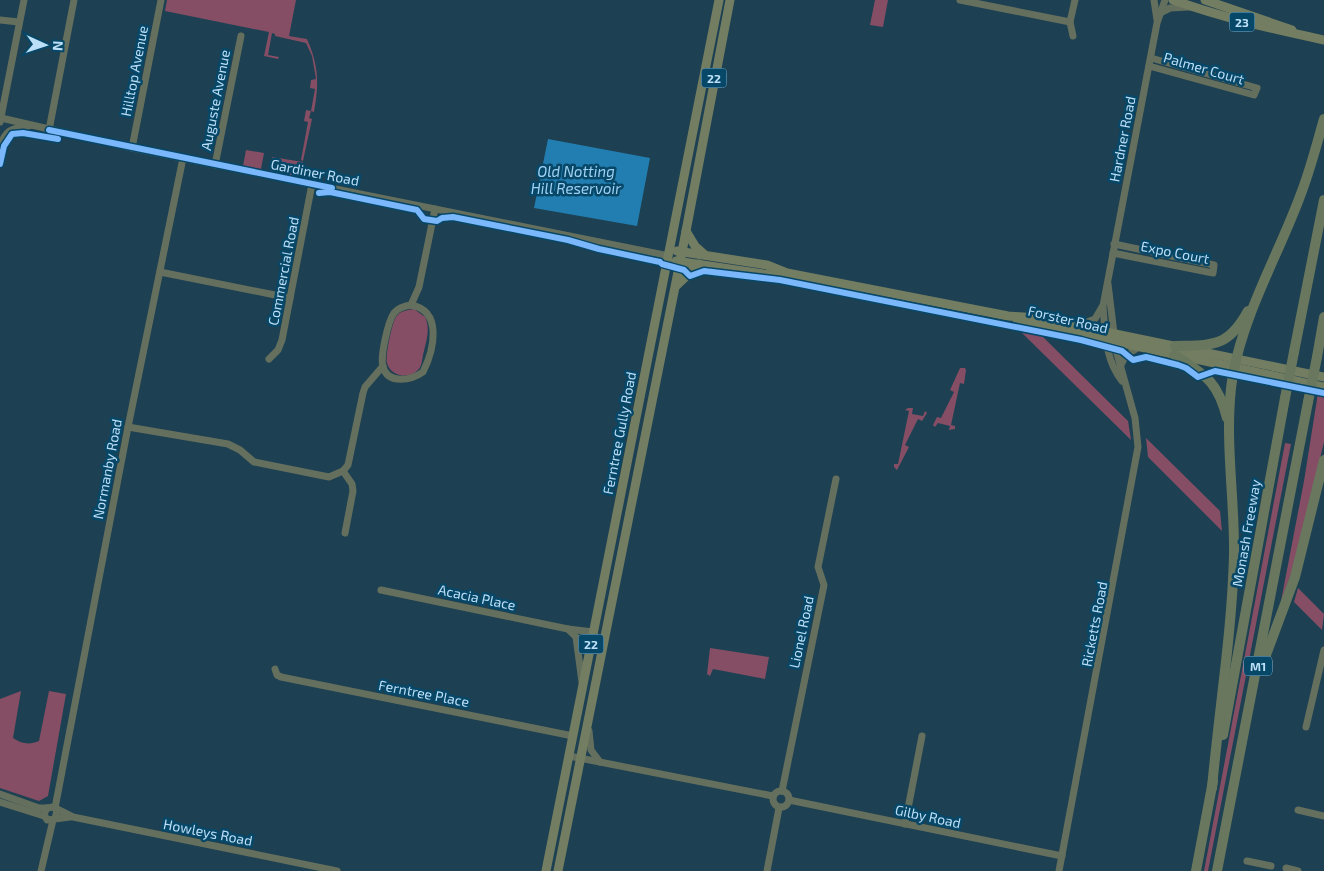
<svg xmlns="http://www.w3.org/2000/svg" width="1324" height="871" font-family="'Exo 2',sans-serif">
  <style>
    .green { fill: #854e65 }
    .water { fill: #227eb0 }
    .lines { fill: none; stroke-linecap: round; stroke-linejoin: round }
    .minor { stroke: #656f5d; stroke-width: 7 }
    .major { stroke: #737d61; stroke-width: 9 }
    .highway { stroke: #68775d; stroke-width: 10 }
    .highway-bridge { stroke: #68775d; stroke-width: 10 }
    .cycleway-casing { stroke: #074768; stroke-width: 9 }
    .cycleway { stroke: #7ab7fb; stroke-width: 6 }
    .labels { text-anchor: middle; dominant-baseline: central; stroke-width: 5; stroke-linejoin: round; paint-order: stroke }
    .shield { fill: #074768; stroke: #85b1cc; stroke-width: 1 }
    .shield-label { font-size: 12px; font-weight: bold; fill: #bbdff7 }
    .street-label { font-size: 14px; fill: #bbdff7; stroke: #074768 }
    .water-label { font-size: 15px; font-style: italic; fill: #9ed0f2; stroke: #074768 }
  </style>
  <rect width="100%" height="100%" fill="#1d4052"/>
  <g class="green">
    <path d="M167,0H296L289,36L307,39C319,66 319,84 314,112L311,111L309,118L312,119L303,161L301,160L308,122L304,121L306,110L311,111L315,89L310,88L311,80L316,79L312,56L306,43L275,36V34L272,33L268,55L279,57L278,59L264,56L269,32L165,11Z"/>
    <polygon points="875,0 888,0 883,27 870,25"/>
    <polygon points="246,150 264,153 261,169 243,166"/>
    <polygon points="272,157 303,162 300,177 270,171"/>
    <path d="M414,309L425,317C431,329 426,342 423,355C422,360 422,366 418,370C409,380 390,376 387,363C385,356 392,323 396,317C400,311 407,310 414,309Z"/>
    <polygon points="1020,331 1041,335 1128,421 1131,440"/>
    <polygon points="960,368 965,368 966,370 964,384 960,383 951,425 955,426 955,429 949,430 950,426 938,423 935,427 933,425 937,417 941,418 954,392 950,390"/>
    <polygon points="1318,393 1324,394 1324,442 1294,566 1281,601 1304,481"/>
    <polygon points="908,408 913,408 912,414 923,416 925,411 927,413 922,421 918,419 905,445 909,447 897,470 894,467 894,464 898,464 909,411 905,410"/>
    <polygon points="1146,438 1220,511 1222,531 1148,457"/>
    <polygon points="1285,443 1291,444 1208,871 1204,871"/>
    <polygon points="1298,588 1324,614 1322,630 1294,602"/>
    <polygon points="710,648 769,657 765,679 713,669 710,676 707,674"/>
    <path d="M21,691L13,738C21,744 30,745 39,741L49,691L66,694L48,796L39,801L0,788V699Z"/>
  </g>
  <polygon class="water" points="548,139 650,158 637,226 534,208"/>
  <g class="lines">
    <g class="minor">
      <polyline points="960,0 1070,22 1075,0"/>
      <polyline points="1154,0 1157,20"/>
      <polyline points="1162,12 1170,8 1189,7"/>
      <polyline points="0,20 19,22"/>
      <polyline points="1070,22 1073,36"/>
      <polyline points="1149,66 1254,95 1257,88 1151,58"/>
      <polyline points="1,118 132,148 664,255 668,259"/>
      <polyline points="0,122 24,0"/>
      <polyline points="49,130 74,0"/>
      <path d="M0,147C6,128 12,129 29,126"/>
      <polyline points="132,148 161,0"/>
      <polyline points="215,165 241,36"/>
      <polyline points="1113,253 1213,273 1214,265 1114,244"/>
      <polyline points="160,272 290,298"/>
      <path d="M411,305C443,311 434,350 423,372C412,380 388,385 383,367C380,357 388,321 394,313C398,308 404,306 411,305Z"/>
      <polyline points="411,305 419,287 435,209"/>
      <polyline points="1076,326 1095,319 1102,307"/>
      <polyline points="269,359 278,350 282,340 312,184"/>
      <polyline points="1120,367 1126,355 1139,347"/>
      <path d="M1122,381C1105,360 1105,332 1103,306L1157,23L1165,0"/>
      <polyline points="128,427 228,444 240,450 254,462 329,477 343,471"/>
      <polyline points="345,533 353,491 352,484 343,471 348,465 363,393 365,387 383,366"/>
      <polyline points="381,590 568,629 593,632"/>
      <polyline points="568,629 576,637 582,682"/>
      <polyline points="275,669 277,675 281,677 573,736"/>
      <polyline points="1306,727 1324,650"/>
      <polyline points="589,731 591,750 600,762"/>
      <polyline points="569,756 773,796"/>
      <circle cx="781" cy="799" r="8"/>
      <polyline points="782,791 824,585 818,567 836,479"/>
      <polyline points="0,794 39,808 47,808"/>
      <polyline points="789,800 1062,856"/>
      <polyline points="0,802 44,816"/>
      <polyline points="55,808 128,427 183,158"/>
      <polyline points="55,808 73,817 337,871"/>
      <polyline points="1298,810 1324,816"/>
      <polyline points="55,819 57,810 53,807 47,808 44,814 47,820 70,817"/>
      <polyline points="905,824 922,736"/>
      <polyline points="1247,861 1271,866"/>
      <polyline points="1286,868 1298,871"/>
      <polyline points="41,871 53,820"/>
      <polyline points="767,871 779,808"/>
      <polyline points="1059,871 1138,447 1135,418 1116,350 1108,284"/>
    </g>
    <g class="major">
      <path d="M1173,0C1224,18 1272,29 1324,40"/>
      <polyline points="1205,0 1292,30"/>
      <polyline points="686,231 695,246 704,254"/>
      <polyline points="677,251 767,265 787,273 1008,316 1038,318 1324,377"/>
      <polyline points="676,261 770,275 785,273"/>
      <polyline points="676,286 699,264"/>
      <polyline points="1017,320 1324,387"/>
      <polyline points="546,871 719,0"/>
      <polyline points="558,871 682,252 730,0"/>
    </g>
    <g class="highway">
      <path d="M1175,346C1212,345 1228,348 1248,311"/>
      <polyline points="1294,352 1324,200"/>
      <path d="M1174,355C1204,375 1217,379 1227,418"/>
      <polyline points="1317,357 1324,317"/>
      <polyline points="1263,663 1295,577 1324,460"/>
      <polyline points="1223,735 1285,398"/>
      <path d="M1212,788C1219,710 1232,633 1234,555C1235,496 1223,433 1233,374C1245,310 1280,252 1302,191C1311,167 1317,143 1324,119"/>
      <polyline points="1196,871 1213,781"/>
      <polyline points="1217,871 1308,402"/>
    </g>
    <g class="highway-bridge">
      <polyline points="1285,398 1294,352"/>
      <polyline points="1308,402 1317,357"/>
    </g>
    <g class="cycleway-casing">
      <g id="cycleway">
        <polyline points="49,130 332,188"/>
        <polyline points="0,164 4,146 12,134 23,133 58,139"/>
        <polyline points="319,193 330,192 417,210 424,219 437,221 442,218 453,217 568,240 599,249 660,262 662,264 684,270 690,276 704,271 780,280 1081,340 1122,351 1133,360 1146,357 1178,365 1186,368 1198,377 1215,371 1324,393"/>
      </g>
    </g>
    <use href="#cycleway" class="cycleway"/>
  </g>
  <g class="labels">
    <g class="shield">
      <rect x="1229.5" y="12.5" width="25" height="19" rx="4"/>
      <rect x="701.5" y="68.5" width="25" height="19" rx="4"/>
      <rect x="578.5" y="634.5" width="25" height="19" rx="4"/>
      <rect x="1244" y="656.5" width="28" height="19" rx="4"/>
    </g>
    <g class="shield-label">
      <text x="1242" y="22">23</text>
      <text x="714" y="78">22</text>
      <text x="591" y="644">22</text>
      <text x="1258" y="666">M1</text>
    </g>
    <g class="street-label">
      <text transform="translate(1204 68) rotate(16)">Palmer Court</text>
      <text transform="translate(134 71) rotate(-79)">Hilltop Avenue</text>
      <text transform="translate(215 100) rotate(-79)">Auguste Avenue</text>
      <text transform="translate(1122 139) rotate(-79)">Hardner Road</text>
      <text transform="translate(315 172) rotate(11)">Gardiner Road</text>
      <text transform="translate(1175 252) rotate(11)">Expo Court</text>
      <text transform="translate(283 271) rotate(-79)">Commercial Road</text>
      <text transform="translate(1068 319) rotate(13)">Forster Road</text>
      <text transform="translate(619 433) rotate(-79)">Ferntree Gully Road</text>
      <text transform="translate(107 469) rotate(-79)">Normanby Road</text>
      <text transform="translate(1246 533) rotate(-80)">Monash Freeway</text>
      <text transform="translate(477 597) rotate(12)">Acacia Place</text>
      <text transform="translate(1094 624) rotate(-79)">Ricketts Road</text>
      <text transform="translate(801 632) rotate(-78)">Lionel Road</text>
      <text transform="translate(424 693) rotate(11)">Ferntree Place</text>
      <text transform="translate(928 816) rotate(12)">Gilby Road</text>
      <text transform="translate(208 832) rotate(11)">Howleys Road</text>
    </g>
    <g class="water-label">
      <text x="576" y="171">Old Notting<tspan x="576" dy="17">Hill Reservoir</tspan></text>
    </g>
  </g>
  <g transform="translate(45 45) rotate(93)" stroke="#074768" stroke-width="4" paint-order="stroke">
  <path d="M0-4L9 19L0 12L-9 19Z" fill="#bbdff7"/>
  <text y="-8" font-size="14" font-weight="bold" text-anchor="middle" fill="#bbdff7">N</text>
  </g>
</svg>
